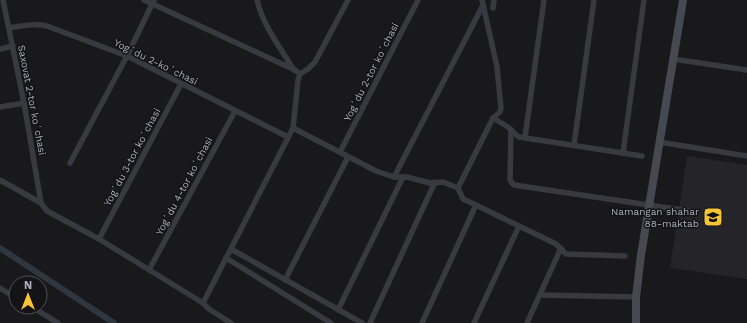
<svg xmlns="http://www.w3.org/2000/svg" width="747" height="323" font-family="'Work Sans',sans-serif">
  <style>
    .built { fill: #252428 }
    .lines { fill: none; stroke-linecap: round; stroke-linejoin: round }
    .canal { stroke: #2e363f; stroke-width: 6 }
    .street { stroke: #393a40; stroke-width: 5.5 }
    .secondary { stroke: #474950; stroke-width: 8 }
    .labels { text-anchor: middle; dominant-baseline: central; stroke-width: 3; stroke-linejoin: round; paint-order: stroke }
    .street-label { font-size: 10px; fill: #abaebb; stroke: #141316 }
    .poi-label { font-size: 10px; fill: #abaebb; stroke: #141316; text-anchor: end }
  </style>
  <rect width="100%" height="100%" fill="#19181b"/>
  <polygon class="built" points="687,156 747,165 747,279 670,268"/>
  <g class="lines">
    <polyline class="canal" points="0,248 114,323"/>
    <g class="street">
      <polyline points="3,0 24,103 41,203"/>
      <polyline points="144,0 295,70 300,74"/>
      <path d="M257,0C263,26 280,47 294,70"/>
      <polyline points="493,8 494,0"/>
      <path d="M9,28C22,26 34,23 47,26L127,56L288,137"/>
      <polyline points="0,49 13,46"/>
      <polyline points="673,59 747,70"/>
      <polyline points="0,107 24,103"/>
      <polyline points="493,118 508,127 513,132 519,137 642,156"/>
      <polyline points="293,128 376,171 394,177 407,177 430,183 443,182 458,188"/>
      <polyline points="511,130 510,180 514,185 689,211"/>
      <polyline points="525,137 544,0"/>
      <polyline points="659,142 747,156"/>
      <polyline points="574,145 594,0"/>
      <polyline points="340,152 418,0"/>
      <polyline points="623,153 644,0"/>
      <polyline points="70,163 127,56 154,0"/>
      <polyline points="394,177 482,7"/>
      <polyline points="0,180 41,203 47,211 99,239 203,303 209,309 231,323"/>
      <polyline points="458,188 493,118 500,112 501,108 497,67 482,0"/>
      <polyline points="476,205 556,244 566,254 625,256"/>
      <polyline points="99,239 181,84"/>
      <polyline points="231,249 362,323"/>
      <polyline points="226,258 331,323"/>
      <polyline points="149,270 235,111"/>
      <polyline points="285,280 348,157"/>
      <polyline points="0,288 16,298"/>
      <polyline points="540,295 636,297"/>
      <polyline points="203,303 293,128 298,80 300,74 308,69 315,62 348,0"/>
      <polyline points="32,307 58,323"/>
      <polyline points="338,310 403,177"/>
      <polyline points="370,323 435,182"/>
      <polyline points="422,323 476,205 463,199 458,188"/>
      <polyline points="474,323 519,226"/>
      <polyline points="527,323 561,248"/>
    </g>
    <polyline class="secondary" points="636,323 636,297 641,255 683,0"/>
  </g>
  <defs>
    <g id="school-square" transform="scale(1)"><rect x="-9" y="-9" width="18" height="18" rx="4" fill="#f6c435" stroke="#141316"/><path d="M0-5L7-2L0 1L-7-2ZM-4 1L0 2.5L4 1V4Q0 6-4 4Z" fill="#111"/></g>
  </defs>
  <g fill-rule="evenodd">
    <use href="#school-square" x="713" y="217"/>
  </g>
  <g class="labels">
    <g class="street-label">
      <text transform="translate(156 62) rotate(26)">Yogʻdu 2-koʻchasi</text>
      <text transform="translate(371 72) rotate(-63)">Yogʻdu 2-tor koʻchasi</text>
      <text transform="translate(32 100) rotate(79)">Saxovat 2-tor koʻchasi</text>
      <text transform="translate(132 157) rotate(-62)">Yogʻdu 3-tor koʻchasi</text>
      <text transform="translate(184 186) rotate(-62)">Yogʻdu 4-tor koʻchasi</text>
    </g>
    <g class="poi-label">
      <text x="699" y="211">Namangan shahar<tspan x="699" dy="12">88-maktab</tspan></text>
    </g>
  </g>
  <g transform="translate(28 295)"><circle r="19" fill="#141316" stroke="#505158"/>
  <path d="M0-3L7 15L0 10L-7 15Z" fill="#f6c435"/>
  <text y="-6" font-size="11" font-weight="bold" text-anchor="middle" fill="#abaebb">N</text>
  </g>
</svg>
